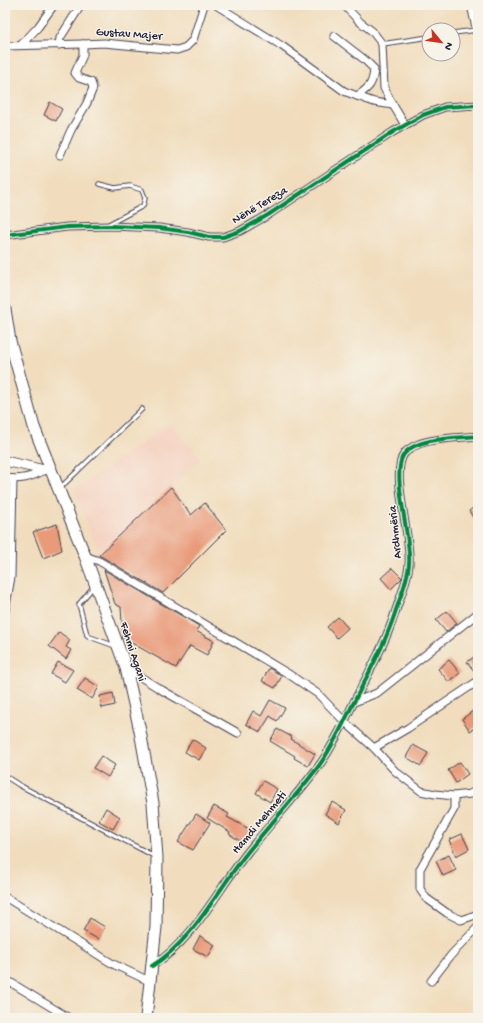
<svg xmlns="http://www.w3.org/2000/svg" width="483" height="1023" font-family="'Gochi Hand',sans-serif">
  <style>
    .built { fill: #f5d3c2 }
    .building { fill: #e99a79 }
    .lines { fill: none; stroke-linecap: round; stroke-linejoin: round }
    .service-casing { stroke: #413e4e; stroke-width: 5.5 }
    .minor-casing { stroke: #413e4e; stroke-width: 9 }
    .tertiary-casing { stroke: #413e4e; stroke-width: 11 }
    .primary-casing { stroke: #413e4e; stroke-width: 13 }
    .service { stroke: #fff; stroke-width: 3.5 }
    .minor { stroke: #fff; stroke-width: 7 }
    .tertiary { stroke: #fff; stroke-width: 9 }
    .primary { stroke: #fff; stroke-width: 11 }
    .cycleway-casing { stroke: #f7f3e8; stroke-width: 6 }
    .cycleway { stroke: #00873e; stroke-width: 4 }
    .labels { text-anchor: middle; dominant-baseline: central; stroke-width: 3; stroke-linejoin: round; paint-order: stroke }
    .street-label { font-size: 12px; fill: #22223b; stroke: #f7f3e8 }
  </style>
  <rect width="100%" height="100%" fill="#f7f3e8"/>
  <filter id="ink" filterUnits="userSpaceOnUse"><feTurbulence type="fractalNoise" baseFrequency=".025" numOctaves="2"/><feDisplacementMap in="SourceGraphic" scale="8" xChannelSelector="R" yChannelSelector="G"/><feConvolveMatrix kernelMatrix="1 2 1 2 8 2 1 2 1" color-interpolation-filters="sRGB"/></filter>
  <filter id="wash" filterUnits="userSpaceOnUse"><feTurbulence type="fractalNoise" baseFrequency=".012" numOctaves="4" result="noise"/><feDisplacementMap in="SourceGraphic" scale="16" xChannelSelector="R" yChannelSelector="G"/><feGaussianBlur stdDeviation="0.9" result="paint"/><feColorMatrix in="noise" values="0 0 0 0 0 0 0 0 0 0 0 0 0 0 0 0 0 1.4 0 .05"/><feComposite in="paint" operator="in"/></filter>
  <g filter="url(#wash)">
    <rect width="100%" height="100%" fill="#f1ddbd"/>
    <polygon class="built" points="171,423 201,459 99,555 75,490"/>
    <g id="blocks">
      <g class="building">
        <polygon points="50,102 62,109 56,121 44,115"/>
        <polygon points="171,487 191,515 205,503 226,530 163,593 99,555"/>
        <polygon points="478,504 478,525 469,511"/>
        <polygon points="57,524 62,550 43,558 33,532"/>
        <polygon points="392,568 402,578 391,589 381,578"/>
        <polygon points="104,570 199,626 196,631 214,641 207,655 190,646 176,668 123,638 121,607 115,604"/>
        <polygon points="447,611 457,623 446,632 436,620"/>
        <polygon points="338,617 348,628 337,638 327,627"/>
        <polygon points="59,632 70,640 66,647 71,650 66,659 49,646"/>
        <polygon points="478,654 478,676 467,662"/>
        <polygon points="449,660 460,673 449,682 438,669"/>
        <polygon points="58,662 73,670 65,682 51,674"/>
        <polygon points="269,668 282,676 275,688 262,681"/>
        <polygon points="85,678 99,687 92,699 77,690"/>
        <polygon points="113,693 115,705 102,708 100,696"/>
        <polygon points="270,700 285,708 277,721 270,716 260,732 246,724 253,711 261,716"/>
        <polygon points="474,710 478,716 478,726 470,731 462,719"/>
        <polygon points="277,729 292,737 291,739 315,754 308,766 294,758 295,756 270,741"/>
        <polygon points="192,739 206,748 199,760 185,752"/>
        <polygon points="413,745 428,753 421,766 406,757"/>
        <polygon points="101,756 115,765 108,777 93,768"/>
        <polygon points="460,762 468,774 456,783 448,770"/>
        <polygon points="263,781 277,789 270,802 256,793"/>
        <polygon points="332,802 346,810 339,823 325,814"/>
        <polygon points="214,806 229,814 227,817 251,830 243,843 229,834 230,832 207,818"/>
        <polygon points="106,808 120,817 113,829 99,821"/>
        <polygon points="196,814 210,823 193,850 178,842"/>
        <polygon points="462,834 469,849 456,856 449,840"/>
        <polygon points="449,855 456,870 443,876 436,861"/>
        <polygon points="90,918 105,927 98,939 83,931"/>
        <polygon points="200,936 215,945 208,957 193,949"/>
      </g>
    </g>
  </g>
  <g filter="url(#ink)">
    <use href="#blocks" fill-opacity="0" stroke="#413e4e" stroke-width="1"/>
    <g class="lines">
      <g class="service-casing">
        <g id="service">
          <polyline points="453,33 477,30"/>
          <polyline points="382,44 429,37"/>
          <polyline points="99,184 115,188 130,186 142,190 145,198 143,206 109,224"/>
          <polyline points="60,488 142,409"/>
          <polyline points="94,586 79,604 87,635 90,637 115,646"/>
          <polyline points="5,776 19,785 154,856"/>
        </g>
      </g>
      <g class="minor-casing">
        <g id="minor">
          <path d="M216,5L282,46L344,91L357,96C369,88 373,84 374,69L365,60L334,36"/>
          <polyline points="344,5 360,22 372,31 382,44 384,88 393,105 405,125"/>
          <polyline points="471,5 478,37"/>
          <polyline points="21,45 38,27 54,5"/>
          <polyline points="59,45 60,38 81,5"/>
          <polyline points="5,46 83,44 104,43 177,50 186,47 193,40 204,5"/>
          <polyline points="357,96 374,102 393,105"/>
          <polyline points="60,155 71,130 87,103 93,88 91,82 79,78 75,73 83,55 83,44"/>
          <polyline points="5,235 67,227 111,226 159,228 188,232 209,237 223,237 240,231 268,215 393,132 423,115 445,107 478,105"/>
          <path d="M5,478C20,480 31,478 44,470"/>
          <polyline points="85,556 99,561 287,673 318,694 345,722 374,748 395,771 421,791 435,794 454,796 470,794 478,790"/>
          <polyline points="5,611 11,577 13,479"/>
          <polyline points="126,668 160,689 238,733"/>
          <polyline points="354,702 377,693 478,613"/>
          <polyline points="374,748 408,728 478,681"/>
          <polyline points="454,796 454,809 420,869 420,889 426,898 447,913 461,920 478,914"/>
          <polyline points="5,897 113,964 151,982"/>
          <path d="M152,966C192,941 215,895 243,858C267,827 295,798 318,767C333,747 343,724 354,702C369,672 385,644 395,613C400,597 408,580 409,564C412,538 390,473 404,454C417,437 458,438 478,436"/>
          <polyline points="5,979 69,1018"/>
          <polyline points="431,981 452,954 478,927"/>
        </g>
      </g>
      <g class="tertiary-casing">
        <polyline id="tertiary" points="5,461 44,470 51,468"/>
      </g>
      <g class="primary-casing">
        <polyline id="primary" points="5,309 10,341 34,427 85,556 126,668 140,731 153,803 157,858 156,927 146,1018"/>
      </g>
      <use href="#service" class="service"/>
      <use href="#minor" class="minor"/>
      <use href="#tertiary" class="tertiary"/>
      <use href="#primary" class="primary"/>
      <g class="cycleway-casing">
        <g id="cycleway">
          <polyline points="5,235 67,227 111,226 159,228 188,232 209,237 223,237 240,231 268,215 393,132 423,115 445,107 478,105"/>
          <path d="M152,966C192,941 215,895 243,858C267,827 295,798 318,767C333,747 343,724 354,702C369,672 385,644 395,613C400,597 408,580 409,564C412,538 390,473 404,454C417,437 458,438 478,436"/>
        </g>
      </g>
      <use href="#cycleway" class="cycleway"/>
    </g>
  </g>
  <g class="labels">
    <g class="street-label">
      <text transform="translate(129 35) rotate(4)">Gustav Majer</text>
      <text transform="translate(260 206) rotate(-31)">Nënë Tereza</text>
      <text transform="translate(396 532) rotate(-96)">Ardhmëria</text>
      <text transform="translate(132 652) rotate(72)">Fehmi Agani</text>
      <text transform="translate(260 823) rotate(-50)">Hamdi Mehmeti</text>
    </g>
  </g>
  <rect width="483" height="1023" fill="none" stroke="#f7f3e8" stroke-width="20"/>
  <g transform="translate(441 42) rotate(119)"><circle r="19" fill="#f7f3e8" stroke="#a29fa3"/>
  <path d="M0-3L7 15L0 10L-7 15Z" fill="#c8321e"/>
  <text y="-6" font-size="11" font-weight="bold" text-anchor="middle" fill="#22223b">N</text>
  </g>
</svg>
